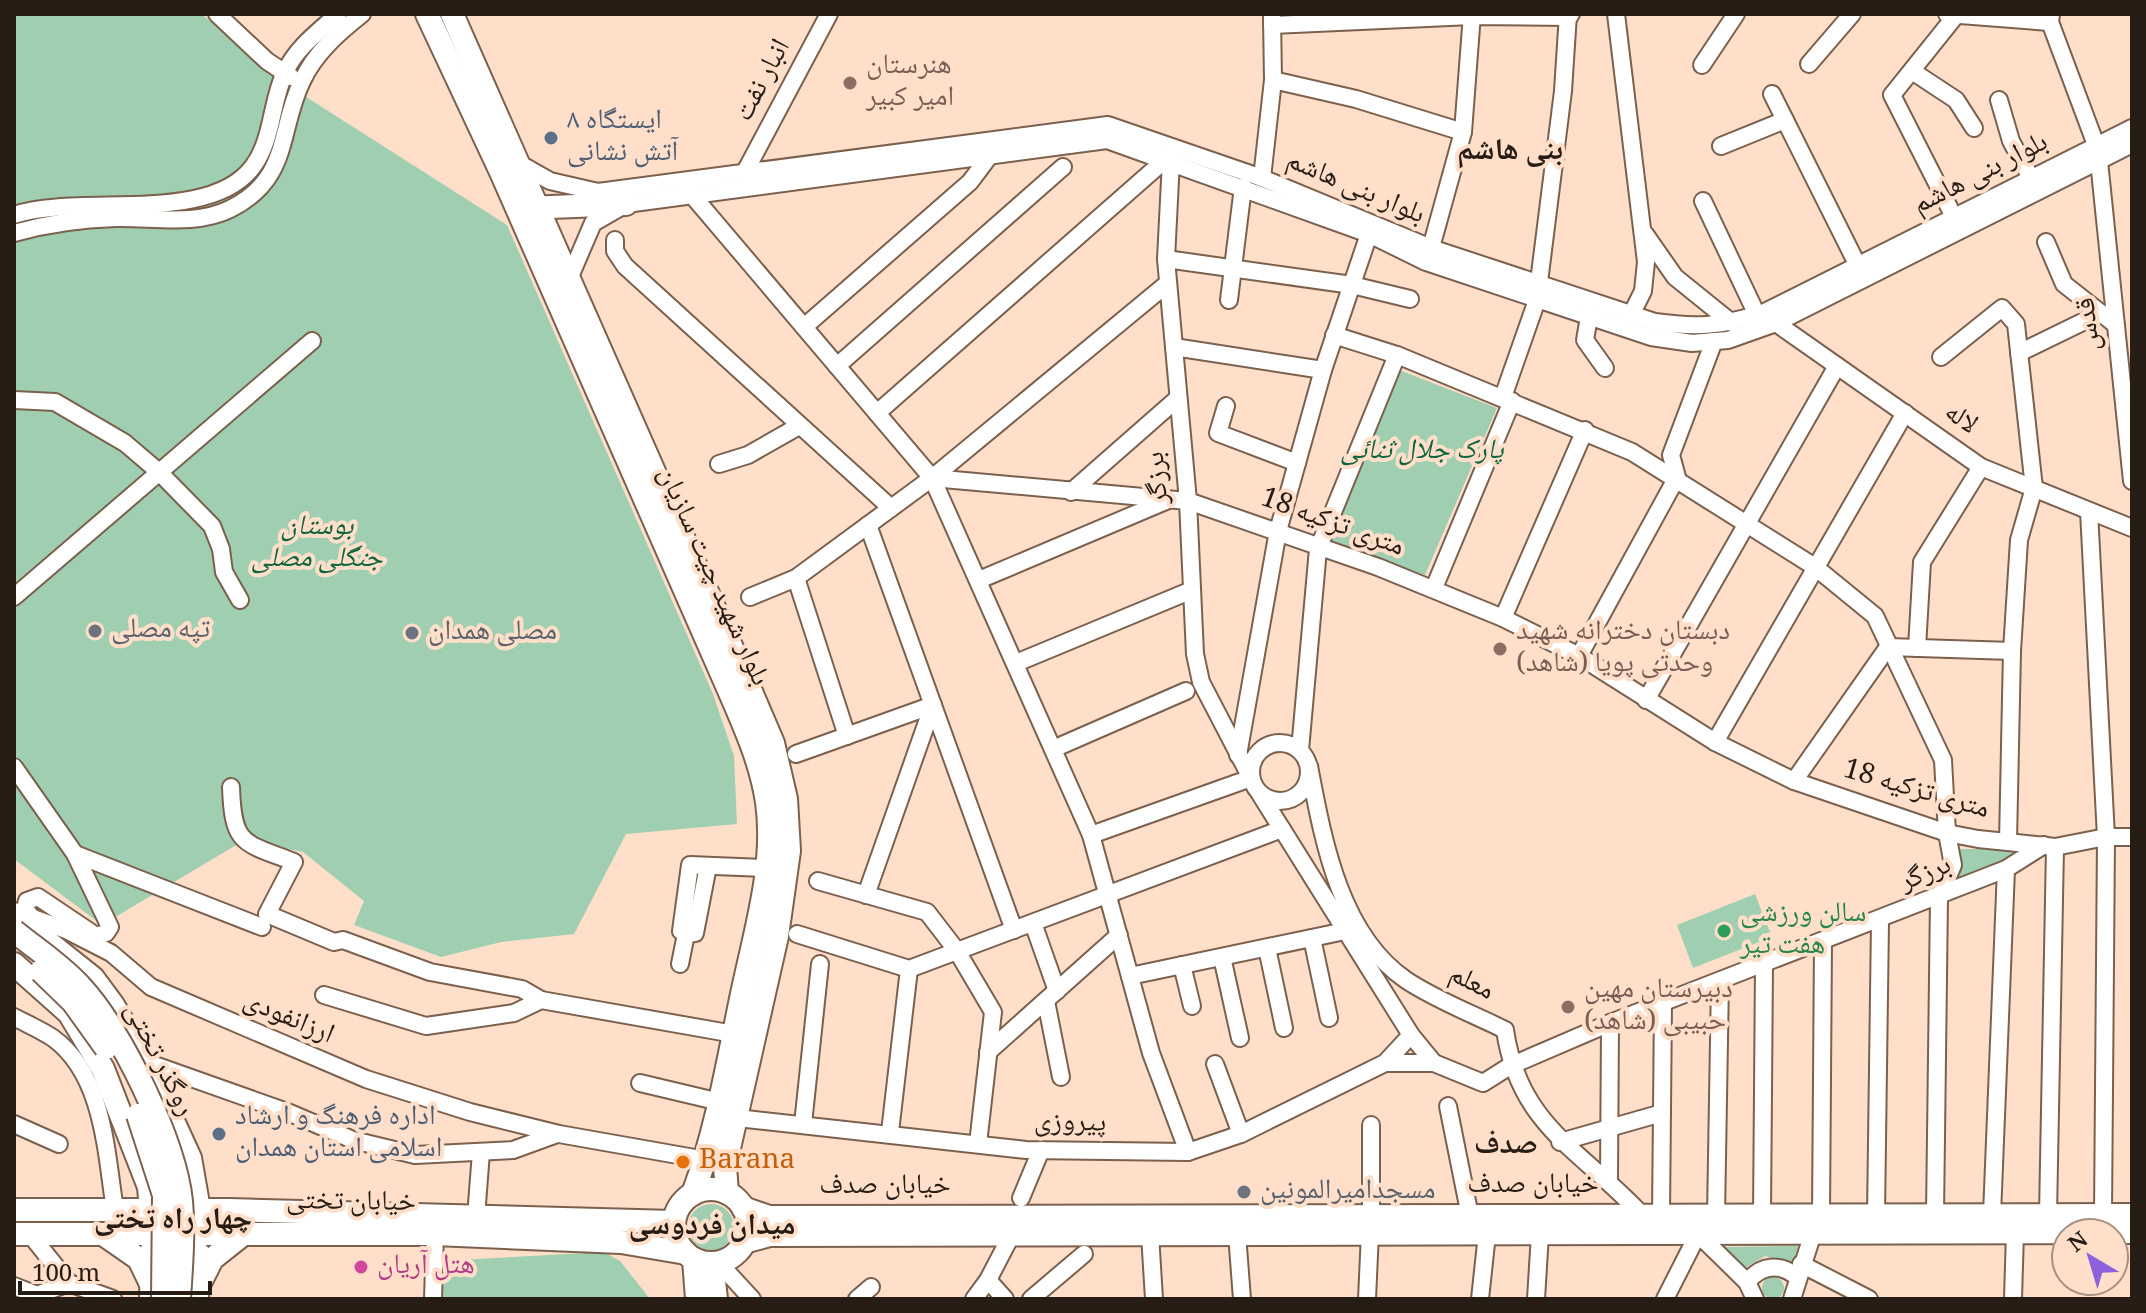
<svg xmlns="http://www.w3.org/2000/svg" width="2146" height="1313" font-family="Georgia,'Noto Naskh Arabic',serif">
  <style>
    .green { fill: #9fcfb0 }
    .lines { fill: none; stroke-linecap: round; stroke-linejoin: round }
    .minor-casing { stroke: #7b604d; stroke-width: 20 }
    .major-casing { stroke: #7b604d; stroke-width: 26 }
    .minor { stroke: #fff; stroke-width: 16 }
    .major { stroke: #fff; stroke-width: 22 }
    .major-bridge-casing { stroke: #7b604d; stroke-width: 26; stroke-linecap: butt }
    .major-bridge { stroke: #fff; stroke-width: 22 }
    .education-dot { fill: #8d6e63; stroke: #ffdfca; stroke-width: 3 }
    .service-dot { fill: #5c6f8a; stroke: #ffdfca; stroke-width: 3 }
    .worship-dot { fill: #6b7280; stroke: #ffdfca; stroke-width: 3 }
    .leisure-dot { fill: #2e9e5b; stroke: #ffdfca; stroke-width: 3 }
    .food-dot { fill: #e8710a; stroke: #ffdfca; stroke-width: 3 }
    .hotel-dot { fill: #d1479c; stroke: #ffdfca; stroke-width: 3 }
    .labels { text-anchor: middle; dominant-baseline: central; stroke-width: 8; stroke-linejoin: round; paint-order: stroke }
    .education-label { font-size: 28px; fill: #785e54; stroke: #ffdfca; text-anchor: start }
    .street-label { font-size: 28px; fill: #281d15; stroke: #ffdfca }
    .service-label { font-size: 28px; fill: #4e5e75; stroke: #ffdfca; text-anchor: start }
    .park-label { font-size: 28px; font-style: italic; fill: #0f653d; stroke: #ffdfca }
    .worship-label { font-size: 28px; fill: #5b616d; stroke: #ffdfca; text-anchor: start }
    .leisure-label { font-size: 28px; fill: #27864d; stroke: #ffdfca; text-anchor: start }
    .food-label { font-size: 28px; fill: #c56008; stroke: #ffdfca; text-anchor: start }
    .hotel-label { font-size: 28px; fill: #b23c85; stroke: #ffdfca; text-anchor: start }
    .neighbourhood-label { font-size: 30px; font-weight: bold; fill: #281d15; stroke: #ffdfca }
  </style>
  <rect width="100%" height="100%" fill="#ffdfca"/>
  <g class="green">
    <polygon points="14,14 202,14 267,72 507,225 713,694 734,756 737,824 626,834 574,934 501,942 441,957 354,925 364,901 303,852 243,841 102,925 14,859"/>
    <polygon points="1399,370 1497,408 1425,575 1331,542"/>
    <polygon points="1954,849 2028,849 1959,880 1960,864"/>
    <polygon points="1755,894 1772,937 1693,968 1677,925"/>
    <circle cx="711" cy="1227" r="23"/>
    <polygon points="1798,1246 1793,1264 1765,1256 1745,1268 1724,1247"/>
    <polygon points="604,1252 620,1261 650,1299 439,1299 439,1261"/>
    <circle cx="1773" cy="1288" r="11"/>
  </g>
  <g class="lines">
    <g class="minor-casing">
      <g id="minor">
        <polyline points="217,14 267,61 291,77"/>
        <polyline points="1616,14 1646,262 1643,291 1631,315"/>
        <polyline points="1947,14 2050,22"/>
        <polyline points="2051,14 2050,22 2096,145"/>
        <polyline points="1272,25 1472,16 1569,17 1571,14"/>
        <polyline points="1809,64 1852,14"/>
        <polyline points="1702,65 1736,14"/>
        <polyline points="1912,71 1956,100 1974,128"/>
        <polyline points="1273,80 1356,99 1463,132"/>
        <polyline points="1772,94 1858,266"/>
        <polyline points="1999,100 2011,141 2031,178"/>
        <polyline points="1721,146 1785,120"/>
        <polyline points="2099,161 2132,481"/>
        <path d="M520,164L550,181L598,192L1108,125L1262,178L1431,248L1655,322C1698,328 1721,326 1763,313L2132,128"/>
        <polyline points="1262,178 1273,80 1272,16"/>
        <polyline points="746,180 745,172 829,14"/>
        <polyline points="691,189 692,195 932,478 1188,501 1378,567 1503,618 1579,656 1715,742 1794,781 1947,833 1978,839 2055,847 2106,837 2132,837"/>
        <polyline points="1703,201 1757,315"/>
        <path d="M14,215C80,193 212,226 254,165C273,138 271,102 285,72C297,47 318,32 338,14"/>
        <polyline points="1954,217 1892,95 1957,14"/>
        <path d="M14,233C46,224 82,219 116,218C153,217 196,226 230,209C291,179 278,130 302,81C315,53 338,33 362,14"/>
        <polyline points="1645,234 1675,277 1732,323"/>
        <polyline points="615,240 615,251 625,266 891,508"/>
        <polyline points="2046,242 2064,284 2116,325"/>
        <polyline points="1429,255 1463,132 1472,14"/>
        <polyline points="1166,259 1352,285 1410,299"/>
        <polyline points="569,279 593,223 626,204 1107,140 1369,234 1426,262 1651,337 1692,343 1728,340 1776,323 2132,144"/>
        <polyline points="1539,282 1563,91 1568,14"/>
        <polyline points="1229,300 1243,187"/>
        <polyline points="1589,317 1585,340 1605,368"/>
        <polyline points="1776,323 1981,467 2132,528"/>
        <polyline points="804,327 970,182 991,154"/>
        <polyline points="1334,335 1397,355 1632,452 1815,567 1875,616 1943,760 1947,833 1953,865 1939,898 1935,1215"/>
        <polyline points="1174,347 1323,370"/>
        <polyline points="2019,353 2101,313"/>
        <polyline points="1941,357 2002,308 2016,324 2034,488 2019,540 2012,651 2008,842"/>
        <polyline points="837,366 1063,167"/>
        <polyline points="1503,397 1537,300"/>
        <polyline points="14,400 55,402 125,443 159,472 212,526 221,549 224,572 240,600"/>
        <polyline points="1226,406 1218,433 1297,463"/>
        <polyline points="877,413 1166,159"/>
        <polyline points="719,464 748,455 799,426"/>
        <polyline points="932,478 1091,835 1151,1053 1188,1152"/>
        <polyline points="1071,492 1178,398"/>
        <polyline points="2089,511 2106,837 2103,1215"/>
        <polyline points="868,525 1014,930"/>
        <polyline points="796,578 847,736"/>
        <polyline points="979,580 1166,501"/>
        <polyline points="1434,588 1512,401"/>
        <polyline points="14,597 312,341"/>
        <polyline points="750,597 796,578 932,478 1168,283"/>
        <polyline points="1503,618 1585,430"/>
        <polyline points="1917,648 1922,562 1981,467"/>
        <polyline points="1579,656 1677,477 1671,455 1714,341"/>
        <polyline points="1016,663 1192,590"/>
        <polyline points="1646,700 1837,366"/>
        <polyline points="1715,742 1905,413"/>
        <circle cx="1280" cy="772" r="29"/>
        <polyline points="1053,749 1186,691"/>
        <polyline points="1300,750 1318,549 1397,355"/>
        <polyline points="796,754 933,705"/>
        <polyline points="1238,755 1278,531 1323,370 1369,234"/>
        <path d="M1309,766C1323,839 1339,934 1406,980C1436,1000 1473,1014 1505,1030C1519,1127 1583,1151 1643,1216"/>
        <polyline points="14,767 75,854 110,927 106,933 96,936 38,897 27,901 25,909 30,915"/>
        <polyline points="1794,781 1888,647 2012,651"/>
        <path d="M231,787C233,846 243,842 294,862L267,914L334,942L343,940L430,972L522,989L541,1000"/>
        <polyline points="1260,794 1411,1035 1434,1063 1483,1083 1510,1066 1610,1023 2006,869 2044,845"/>
        <polyline points="1091,835 1251,778 1201,682 1195,654 1188,501 1166,259 1171,160"/>
        <polyline points="75,854 262,927"/>
        <polyline points="818,881 927,912 957,951 993,1012 978,1144"/>
        <polyline points="866,895 933,705"/>
        <polyline points="14,911 66,930 111,953 151,987 366,1079 470,1112 559,1134 706,1160"/>
        <polyline points="1033,923 1057,991"/>
        <polyline points="686,934 695,933 708,866"/>
        <polyline points="797,934 909,969 1282,829"/>
        <polyline points="1312,938 1329,1018"/>
        <polyline points="1267,948 1284,1028"/>
        <polyline points="1222,957 1240,1038"/>
        <polyline points="680,964 686,934 681,931 690,865 766,868"/>
        <polyline points="1182,965 1192,1006"/>
        <polyline points="1130,976 1345,931"/>
        <polyline points="324,995 426,1026 514,1013 541,1000 734,1034"/>
        <polyline points="1046,1001 1061,1077"/>
        <path d="M14,1017C27,1024 41,1030 53,1038C104,1075 106,1153 115,1210"/>
        <polyline points="988,1052 1119,935"/>
        <polyline points="146,1062 290,1113 353,1140 415,1155 513,1150 557,1134"/>
        <polyline points="1385,1063 1434,1063"/>
        <polyline points="1215,1064 1241,1134"/>
        <polyline points="640,1083 720,1102"/>
        <polyline points="1448,1106 1470,1216"/>
        <polyline points="737,1118 1026,1150 1188,1152 1241,1134 1385,1063 1411,1035"/>
        <polyline points="14,1124 59,1144"/>
        <polyline points="803,1124 820,964"/>
        <polyline points="1371,1125 1371,1216"/>
        <polyline points="890,1132 909,969"/>
        <polyline points="1560,1142 1662,1113"/>
        <polyline points="1609,1179 1610,1023"/>
        <polyline points="1021,1198 1041,1150"/>
        <polyline points="1821,1215 1823,943"/>
        <polyline points="1876,1215 1880,921"/>
        <polyline points="1992,1215 2006,869"/>
        <polyline points="2048,1215 2055,847"/>
        <polyline points="1661,1216 1663,1003"/>
        <polyline points="1716,1216 1720,981"/>
        <polyline points="1762,1216 1764,965"/>
        <polyline points="476,1217 481,1152"/>
        <polyline points="29,1233 69,1283 113,1299"/>
        <polyline points="1150,1234 1154,1299"/>
        <polyline points="1237,1234 1242,1299"/>
        <polyline points="718,1262 752,1299"/>
        <polyline points="1801,1264 1869,1299"/>
        <polyline points="988,1280 1005,1299"/>
        <path d="M1747,1282C1761,1265 1779,1263 1796,1276"/>
        <polyline points="14,1286 37,1295"/>
        <polyline points="36,1299 37,1295 69,1283"/>
        <polyline points="433,1299 435,1234"/>
        <polyline points="857,1299 871,1287"/>
        <polyline points="974,1299 988,1280 1012,1234"/>
        <polyline points="1031,1299 1084,1254"/>
        <polyline points="1367,1299 1370,1233"/>
        <polyline points="1480,1299 1487,1234"/>
        <polyline points="1536,1299 1540,1234"/>
        <polyline points="1665,1299 1698,1234 1747,1282 1755,1299"/>
        <polyline points="1792,1299 1813,1233"/>
        <polyline points="2013,1299 2015,1232"/>
      </g>
    </g>
    <g class="major-casing">
      <g id="major">
        <path d="M427,14L501,172L728,688C744,725 761,762 767,802C776,865 755,932 742,994C728,1061 717,1129 693,1194"/>
        <polyline points="452,14 746,680 773,743 786,799 789,851 777,936 725,1166 727,1193"/>
        <polyline points="526,208 626,204"/>
        <polyline points="14,915 93,978 113,1005 146,1062 190,1158 201,1221"/>
        <polyline points="14,964 69,1013 103,1069 149,1187 153,1233 151,1299"/>
        <circle cx="711" cy="1226" r="37"/>
        <polyline points="743,1208 769,1217 2132,1215"/>
        <polyline points="14,1210 230,1210 674,1222"/>
        <polyline points="14,1234 435,1234 621,1242 686,1253"/>
        <polyline points="103,1234 139,1259 150,1282"/>
        <polyline points="744,1242 770,1235 2132,1232"/>
        <polyline points="166,1243 184,1242 199,1254 197,1299"/>
        <polyline points="694,1259 697,1299"/>
        <polyline points="712,1263 716,1299"/>
        <polyline points="201,1281 212,1259 246,1232"/>
      </g>
    </g>
    <use href="#minor" class="minor"/>
    <use href="#major" class="major"/>
    <g class="major-bridge-casing">
      <g id="major-bridge">
        <path d="M14,931C36,949 61,965 80,986C121,1029 175,1142 181,1201C184,1233 181,1267 179,1299"/>
        <polyline points="41,971 73,1002 106,1048"/>
        <polyline points="138,1115 164,1195 163,1299"/>
      </g>
    </g>
    <use href="#major-bridge" class="major-bridge"/>
  </g>
  <g class="education-dot">
    <circle cx="850" cy="83" r="8"/>
    <circle cx="1500" cy="649" r="8"/>
    <circle cx="1568" cy="1007" r="8"/>
  </g>
  <g class="service-dot">
    <circle cx="551" cy="138" r="8"/>
    <circle cx="219" cy="1134" r="8"/>
  </g>
  <g class="worship-dot">
    <circle cx="95" cy="631" r="8"/>
    <circle cx="412" cy="633" r="8"/>
    <circle cx="1244" cy="1192" r="8"/>
  </g>
  <circle class="leisure-dot" cx="1724" cy="931" r="8"/>
  <circle class="food-dot" cx="683" cy="1162" r="8"/>
  <circle class="hotel-dot" cx="361" cy="1267" r="8"/>
  <g class="labels">
    <g class="education-label">
      <text x="866" y="67">هنرستان<tspan x="866" dy="32">امیر کبیر</tspan></text>
      <text x="1516" y="633">دبستان دخترانه شهید<tspan x="1516" dy="32">وحدتی پویا (شاهد)</tspan></text>
      <text x="1584" y="991">دبیرستان مهین<tspan x="1584" dy="32">حبیبی (شاهد)</tspan></text>
    </g>
    <g class="street-label">
      <text transform="translate(764 81) rotate(-62)">انبار نفت</text>
      <text transform="translate(1981 175) rotate(-27)">بلوار بنی هاشم</text>
      <text transform="translate(1355 189) rotate(23)">بلوار بنی هاشم</text>
      <text transform="translate(2090 324) rotate(-96)">قدس</text>
      <text transform="translate(1960 420) rotate(35)">لاله</text>
      <text transform="translate(1159 478) rotate(-95)">برزگر</text>
      <text transform="translate(1332 524) rotate(20)">18 متری تزکیه</text>
      <text transform="translate(712 577) rotate(66)">بلوار شهید چیت سازیان</text>
      <text transform="translate(1916 791) rotate(16)">18 متری تزکیه</text>
      <text transform="translate(1926 875) rotate(-22)">برزگر</text>
      <text transform="translate(1471 984) rotate(27)">معلم</text>
      <text transform="translate(288 1019) rotate(23)">ارزانفودی</text>
      <text transform="translate(158 1060) rotate(63)">روگذر تختی</text>
      <text transform="translate(1070 1124) rotate(1)">پیروزی</text>
      <text x="1533" y="1186">خیابان صدف</text>
      <text x="885" y="1187">خیابان صدف</text>
      <text transform="translate(351 1203) rotate(1)">خیابان تختی</text>
    </g>
    <g class="service-label">
      <text x="567" y="122">ایستگاه ۸<tspan x="567" dy="32">آتش نشانی</tspan></text>
      <text x="235" y="1118">اداره فرهنگ و ارشاد<tspan x="235" dy="32">اسلامی استان همدان</tspan></text>
    </g>
    <g class="park-label">
      <text x="1422" y="452">پارک جلال ثنائی</text>
      <text x="317" y="528">بوستان<tspan x="317" dy="32">جنگلی مصلی</tspan></text>
    </g>
    <g class="worship-label">
      <text x="111" y="631">تپه مصلی</text>
      <text x="428" y="633">مصلی همدان</text>
      <text x="1260" y="1192">مسجدامیرالمونین</text>
    </g>
    <g class="leisure-label">
      <text x="1740" y="915">سالن ورزشی<tspan x="1740" dy="32">هفت تیر</tspan></text>
    </g>
    <g class="food-label">
      <text x="699" y="1162">Barana</text>
    </g>
    <g class="hotel-label">
      <text x="377" y="1267">هتل آریان</text>
    </g>
    <g class="neighbourhood-label">
      <text x="1510" y="152">بنی هاشم</text>
      <text x="1506" y="1146">صدف</text>
      <text x="173" y="1221">چهار راه تختی</text>
      <text x="712" y="1227">میدان فردوسی</text>
    </g>
  </g>
  <rect width="2146" height="1313" fill="none" stroke="#281d15" stroke-width="32"/>
  <g transform="translate(2090 1257) rotate(322)"><circle r="38" fill="#ffdfca" stroke="#a99182" stroke-width="2"/>
  <path d="M0-6L14 30L0 20L-14 30Z" fill="#8e61dc"/>
  <text y="-12" font-size="22" font-weight="bold" text-anchor="middle" fill="#281d15">N</text>
  </g>
  <path d="M20 1281v12h190v-12" fill="none" stroke="#281d15" stroke-width="4"/>
  <text x="32" y="1281" font-size="24" fill="#281d15" stroke="#ffdfca" stroke-width="6" paint-order="stroke">100 m</text>
</svg>
